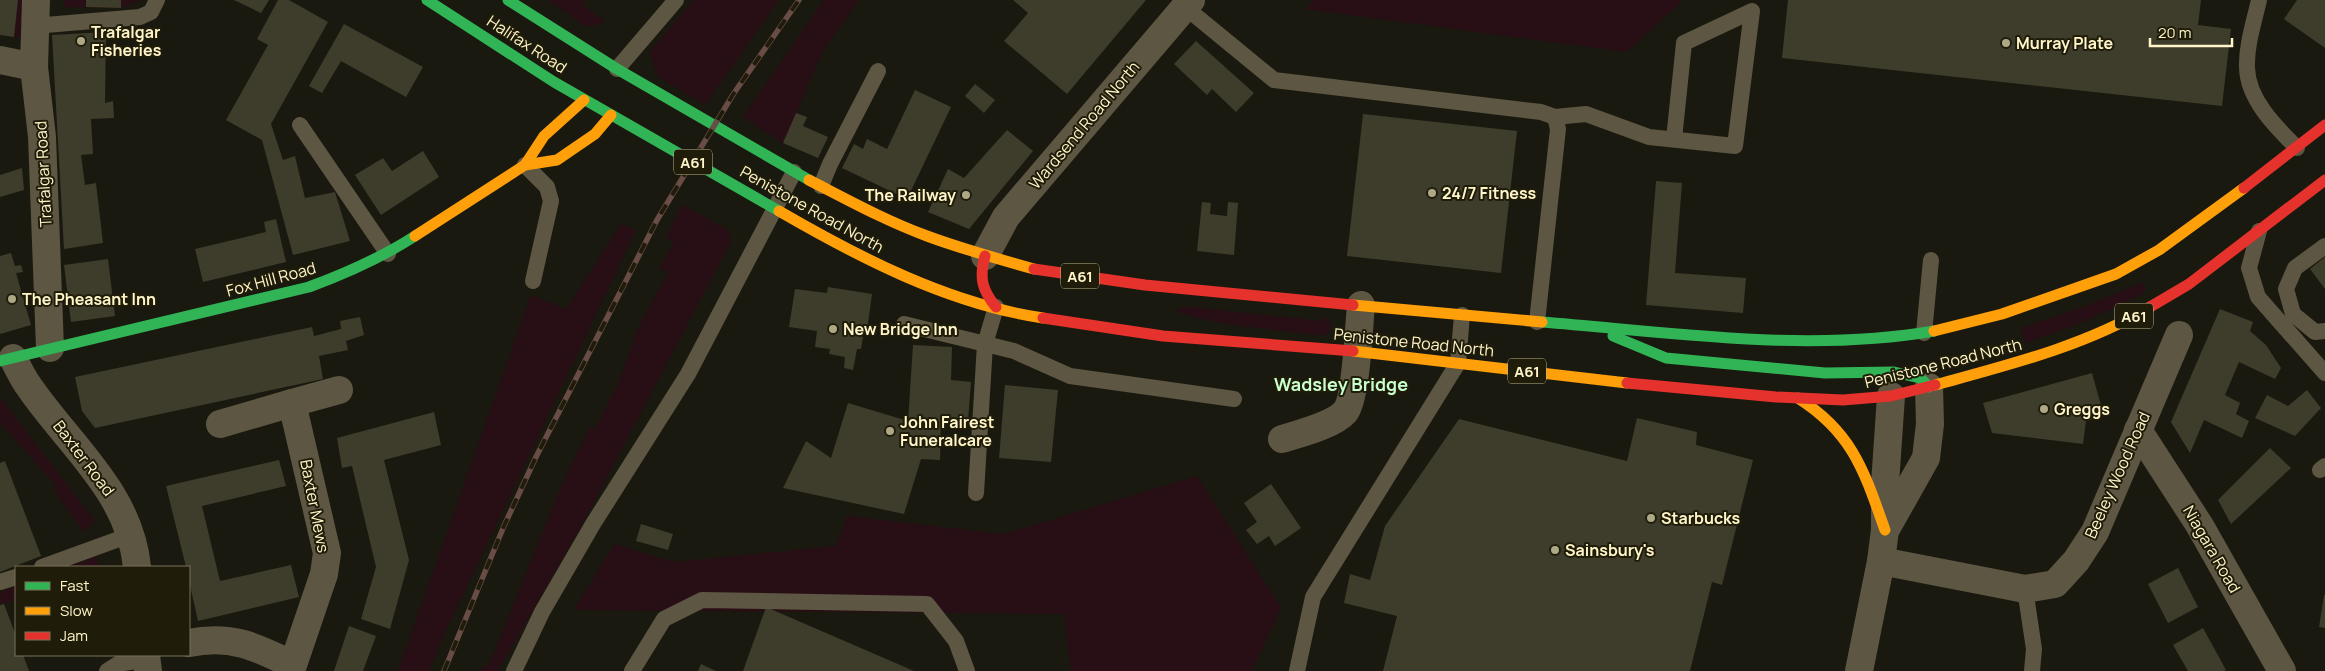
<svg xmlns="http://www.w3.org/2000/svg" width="2325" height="671" font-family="Manrope,sans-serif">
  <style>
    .green { fill: #280e15 }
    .building { fill: #3e3c2b }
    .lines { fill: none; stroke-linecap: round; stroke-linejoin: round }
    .lane { stroke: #5d5642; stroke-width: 16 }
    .street { stroke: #5d5642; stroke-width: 28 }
    .fast { stroke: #30b455; stroke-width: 11 }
    .slow { stroke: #ff9f0a; stroke-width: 11 }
    .jam { stroke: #e5322d; stroke-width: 11 }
    .rail-casing { stroke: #684c45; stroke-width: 5.5 }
    .rail { stroke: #1f1d0a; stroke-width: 4; stroke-dasharray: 11; stroke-linecap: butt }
    .poi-dot { fill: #afa887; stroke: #1f1d0a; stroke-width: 2 }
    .labels { text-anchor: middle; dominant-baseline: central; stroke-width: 4; stroke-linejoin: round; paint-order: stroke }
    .shield { fill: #1f1d0a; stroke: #bcb48f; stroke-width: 1 }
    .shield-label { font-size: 15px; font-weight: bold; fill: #fff5c8 }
    .poi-label { font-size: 16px; font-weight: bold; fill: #fff5c8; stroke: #1f1d0a; text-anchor: start }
    .street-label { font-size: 16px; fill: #fff5c8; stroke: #1f1d0a }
    .neighbourhood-label { font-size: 18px; font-weight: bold; fill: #caffce; stroke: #1f1d0a }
  </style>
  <rect width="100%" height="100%" fill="#1a190f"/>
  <g class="green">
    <polygon points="0,0 25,0 21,38 0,35"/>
    <polygon points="64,0 141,0 121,8 64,7"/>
    <polygon points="548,0 586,0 583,5 606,22 587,27"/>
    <polygon points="694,0 779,0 705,105 658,77 649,52"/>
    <polygon points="824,0 859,0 823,51 783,143 743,117"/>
    <polygon points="1314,0 1683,0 1627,52 1305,9"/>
    <polygon points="682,205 728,230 731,242 580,528 498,671 477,671 490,663 562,484 590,427 595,429 620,379 639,326 668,273 659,268 674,242 666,237"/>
    <polygon points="621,224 636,230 442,639 429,671 398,671 531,295 566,309"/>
    <polygon points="2140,283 2143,284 2146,288 2144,293 2081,323 2026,343 2021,328 2084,307"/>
    <path d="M1191,307L1322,321L1324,318L1329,319L1331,328L1325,336C1302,333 1186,322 1177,310L1181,308Z"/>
    <polygon points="0,397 95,521 84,532 54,491 56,486 0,422"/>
    <polygon points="1197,476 1281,608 1252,671 1071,671 1064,614 574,610 614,544 674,562 836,546 847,516 1004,534"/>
    <polygon points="96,557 99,567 67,567"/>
    <polygon points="16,586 16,600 0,605 0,592"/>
  </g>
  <g class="building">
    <polygon points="0,0 18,0 14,37 0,35"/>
    <polygon points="86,0 121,0 121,8 86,7"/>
    <polygon points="234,0 269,0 261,13"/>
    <polygon points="278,0 289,0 328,22 271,124 283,160 295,156 305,198 335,192 350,241 293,255 262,140 226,120 268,45 257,39"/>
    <polygon points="1013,0 1146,0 1067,94 1004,41 1028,13"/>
    <polygon points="1788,0 2201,0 2198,25 2231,29 2222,106 1782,58"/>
    <polygon points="2297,0 2325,0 2325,48 2284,19"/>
    <polygon points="344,24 423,67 406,97 341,61 322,93 309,86"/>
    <polygon points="106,32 105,103 113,101 114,118 91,119 93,154 81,155 85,185 96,183 103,243 64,249 52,35"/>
    <polygon points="1196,41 1254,93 1236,112 1212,89 1207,95 1174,64"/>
    <polygon points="975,84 995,100 984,113 965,96"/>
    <polygon points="915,90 951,107 907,199 842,168 854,144 863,149 867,139 887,149"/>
    <polygon points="796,113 807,117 803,126 828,137 818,158 783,143"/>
    <polygon points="1363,114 1517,131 1501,273 1347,256"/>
    <polygon points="1007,130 1033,151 969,229 928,212 948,169 964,178"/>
    <polygon points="423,151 439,177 381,215 355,175 383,158 392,171"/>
    <polygon points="22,168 24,190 0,197 0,175"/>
    <polygon points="1656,181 1682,183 1675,273 1746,278 1743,313 1646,305"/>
    <polygon points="1202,202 1211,203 1210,214 1227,216 1228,202 1238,203 1234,255 1197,251"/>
    <polygon points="276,219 286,262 203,282 195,249 266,232 264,222"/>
    <polygon points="11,253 15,266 21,265 23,272 16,273 31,325 0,334 0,256"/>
    <polygon points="2325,257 2325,289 2310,269"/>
    <polygon points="108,259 115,316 71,322 64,265"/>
    <polygon points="828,287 872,294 867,331 861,330 860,336 863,337 861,349 857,349 853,370 844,368 845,357 829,354 830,349 815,347 817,331 789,327 795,289 827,293"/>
    <polygon points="2220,309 2253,322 2250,331 2266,345 2281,368 2275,379 2239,362 2225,395 2240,403 2236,414 2249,421 2242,438 2204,420 2190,453 2171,422"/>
    <polygon points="360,317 364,335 346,341 348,350 319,356 323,379 95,428 82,411 75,377 312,327 314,336 341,329 340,321"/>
    <polygon points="913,345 952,347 951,380 971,382 968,421 941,419 940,460 921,459 904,514 783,488 806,441 831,458 848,403 908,421"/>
    <polygon points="2092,373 2104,416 2086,421 2083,444 1992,433 1983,403"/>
    <polygon points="1005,385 1058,390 1051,462 999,458"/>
    <polygon points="2307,390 2321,408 2295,436 2255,418 2267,395 2288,406"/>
    <polygon points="434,412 441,445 384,460 409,560 390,629 361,619 376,567 352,466 342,468 337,438"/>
    <polygon points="1637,418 1697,432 1696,445 1753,460 1722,585 1712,582 1690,671 1383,671 1397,616 1344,603 1350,574 1370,580 1385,526 1459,419 1627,461"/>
    <polygon points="2270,448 2291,468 2231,524 2218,500"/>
    <polygon points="279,460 286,486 202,506 220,581 291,565 299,597 198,621 189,581 189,567 186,567 166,486"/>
    <polygon points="5,461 41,556 0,572 0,463"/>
    <polygon points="1271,484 1301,528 1275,546 1269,536 1257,544 1246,530 1257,522 1244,503"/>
    <polygon points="641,524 673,534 668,550 636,541"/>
    <polygon points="2178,568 2198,607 2168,623 2148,584"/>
    <polygon points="2324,595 2325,595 2325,628 2319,627"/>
    <polygon points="4,604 16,636 16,655 23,655 29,671 0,671 0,605"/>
    <polygon points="766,607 914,671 743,671"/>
    <polygon points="349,626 376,636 363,671 334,671"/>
    <polygon points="2203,628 2226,670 2224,671 2188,671 2173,645"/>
    <polygon points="701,664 716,671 698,671"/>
  </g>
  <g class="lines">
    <g class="lane">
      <path d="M2259,0C2254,22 2246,46 2247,68C2248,100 2276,127 2297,148"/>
      <polyline points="1185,7 1274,80 1541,112 1555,117 1558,129 1537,322"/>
      <polyline points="34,26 140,17 151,12 157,0"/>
      <polyline points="617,69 676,0"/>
      <polyline points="1555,117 1586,114 1649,137 1735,146 1752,11 1684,43 1674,139"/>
      <polyline points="300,125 388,254"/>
      <polyline points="525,165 547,187 551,201 533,281"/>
      <polyline points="821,186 830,164 878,71"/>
      <polyline points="2259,231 2249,268 2258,297 2325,373"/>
      <polyline points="2325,246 2295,268 2286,289 2293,314 2315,332 2325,331"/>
      <polyline points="904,324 1014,351 1070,376 1234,399"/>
      <polyline points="1924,333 1931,260"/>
      <polyline points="2320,470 2325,466"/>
      <polyline points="976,493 985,344 996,307"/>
      <polyline points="42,567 130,535"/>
      <polyline points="0,582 16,577"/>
      <polyline points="2025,589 2034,649 2032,671"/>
      <polyline points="107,671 118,664 147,659"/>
      <polyline points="514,671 542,612 593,524 688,374 794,172"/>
      <polyline points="632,671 664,619 702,600 927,604 956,641 967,671"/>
      <polyline points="1297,671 1313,597 1458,363 1462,315"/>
    </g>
    <g class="street">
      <polyline points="36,0 34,67 42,137 50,348"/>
      <polyline points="0,60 34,67"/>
      <polyline points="985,256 1006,217 1191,0"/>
      <path d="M13,358C18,368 23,379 30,388C70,446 130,493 137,567"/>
      <polyline points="292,403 339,390"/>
      <polyline points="2138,430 2200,526 2282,671"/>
      <path d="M1282,439C1298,434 1334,425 1345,412C1356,400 1359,325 1361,305"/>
      <polyline points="1886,529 1926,458 1930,424 1929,387"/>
      <polyline points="1881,561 2025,589 2055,584 2076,561 2095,532 2179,335"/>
      <path d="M189,643C230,634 257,647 293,665L324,574L327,553L292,403L220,424"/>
      <polyline points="146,655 148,671"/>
      <polyline points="1859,671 1881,561 1885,530 1885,484 1891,396"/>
    </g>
    <g class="fast">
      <polyline points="427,0 554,82 779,211"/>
      <polyline points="508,0 617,69 809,180"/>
      <path d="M1542,322C1670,332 1807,353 1934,331"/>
      <polyline points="1613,336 1666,358 1825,373 1894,372 1920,378 1929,387"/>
      <path d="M0,361L309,287C347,273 381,258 415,236"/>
    </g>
    <g class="slow">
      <polyline points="525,165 557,160 595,134 611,115"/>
      <path d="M809,180C848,200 886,221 927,236C962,249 998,259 1034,269"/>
      <path d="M779,211C860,258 949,304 1043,318"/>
      <polyline points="415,236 525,165 544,136 584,100"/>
      <polyline points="1353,305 1542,322"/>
      <polyline points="1934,331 2002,314 2116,274 2159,250 2244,188"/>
      <polyline points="1353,351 1627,383"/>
      <path d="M1935,385C2008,365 2085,346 2150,307"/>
      <path d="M1798,398C1853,433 1864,471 1885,530"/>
    </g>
    <g class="jam">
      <polyline points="2244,188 2325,125"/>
      <path d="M985,256C979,278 982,290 996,307"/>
      <polyline points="1034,269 1145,285 1353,305"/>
      <polyline points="2150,307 2189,284 2325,180"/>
      <polyline points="1043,318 1163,336 1353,351"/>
      <polyline points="1627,383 1776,397 1843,400 1891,396 1935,385"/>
    </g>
    <g class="rail-casing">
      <polyline id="rail" points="444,671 504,526 536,457 657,220 734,93 799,0"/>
    </g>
    <use href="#rail" class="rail"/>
  </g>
  <g class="poi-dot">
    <circle cx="81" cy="41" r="5"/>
    <circle cx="2006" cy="43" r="5"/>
    <circle cx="1432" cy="193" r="5"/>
    <circle cx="966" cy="195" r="5"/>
    <circle cx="12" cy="299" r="5"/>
    <circle cx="833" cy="329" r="5"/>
    <circle cx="2044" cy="409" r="5"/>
    <circle cx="890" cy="431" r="5"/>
    <circle cx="1651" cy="518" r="5"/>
    <circle cx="1555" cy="550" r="5"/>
  </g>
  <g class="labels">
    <g class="shield">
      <rect x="674" y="149.5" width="38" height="25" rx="4"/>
      <rect x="1061" y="263.5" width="38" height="25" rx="4"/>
      <rect x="2115" y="303.5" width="38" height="25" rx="4"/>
      <rect x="1508" y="358.5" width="38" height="25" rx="4"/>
    </g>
    <g class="shield-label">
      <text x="693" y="162">A61</text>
      <text x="1080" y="276">A61</text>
      <text x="2134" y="316">A61</text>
      <text x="1527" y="371">A61</text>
    </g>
    <g class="poi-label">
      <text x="91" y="32">Trafalgar<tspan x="91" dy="18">Fisheries</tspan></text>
      <text x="2016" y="43">Murray Plate</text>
      <text x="1442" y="193">24/7 Fitness</text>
      <text x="956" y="195" text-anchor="end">The Railway</text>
      <text x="22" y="299">The Pheasant Inn</text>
      <text x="843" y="329">New Bridge Inn</text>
      <text x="2054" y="409">Greggs</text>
      <text x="900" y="422">John Fairest<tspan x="900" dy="18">Funeralcare</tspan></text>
      <text x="1661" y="518">Starbucks</text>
      <text x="1565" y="550">Sainsbury's</text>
    </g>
    <g class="street-label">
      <text transform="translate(527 44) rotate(33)">Halifax Road</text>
      <text transform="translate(1084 125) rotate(-50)">Wardsend Road North</text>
      <text transform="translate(43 174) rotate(-93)">Trafalgar Road</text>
      <text transform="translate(812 209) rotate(29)">Penistone Road North</text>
      <text transform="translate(271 279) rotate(-15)">Fox Hill Road</text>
      <text transform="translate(1414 342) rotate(6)">Penistone Road North</text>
      <text transform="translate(1943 363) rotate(-14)">Penistone Road North</text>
      <text transform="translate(84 458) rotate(53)">Baxter Road</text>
      <text transform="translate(2117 475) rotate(-66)">Beeley Wood Road</text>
      <text transform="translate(315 506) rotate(79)">Baxter Mews</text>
      <text transform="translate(2212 549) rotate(60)">Niagara Road</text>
    </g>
    <g class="neighbourhood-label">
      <text x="1341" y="384">Wadsley Bridge</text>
    </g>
  </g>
  <rect x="15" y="566" width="175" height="90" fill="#1f1d0a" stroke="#797356"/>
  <rect x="25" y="582" width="25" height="8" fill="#30b455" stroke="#797356"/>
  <text x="60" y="591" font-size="15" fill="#fff5c8">Fast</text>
  <rect x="25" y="607" width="25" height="8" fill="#ff9f0a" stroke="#797356"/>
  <text x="60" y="616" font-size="15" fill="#fff5c8">Slow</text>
  <rect x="25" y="632" width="25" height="8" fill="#e5322d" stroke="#797356"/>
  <text x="60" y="641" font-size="15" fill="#fff5c8">Jam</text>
  <path d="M2150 38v8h82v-8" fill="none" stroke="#fff5c8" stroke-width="2.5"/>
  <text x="2158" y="38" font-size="15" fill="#fff5c8" stroke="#1f1d0a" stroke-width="4" paint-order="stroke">20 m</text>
</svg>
